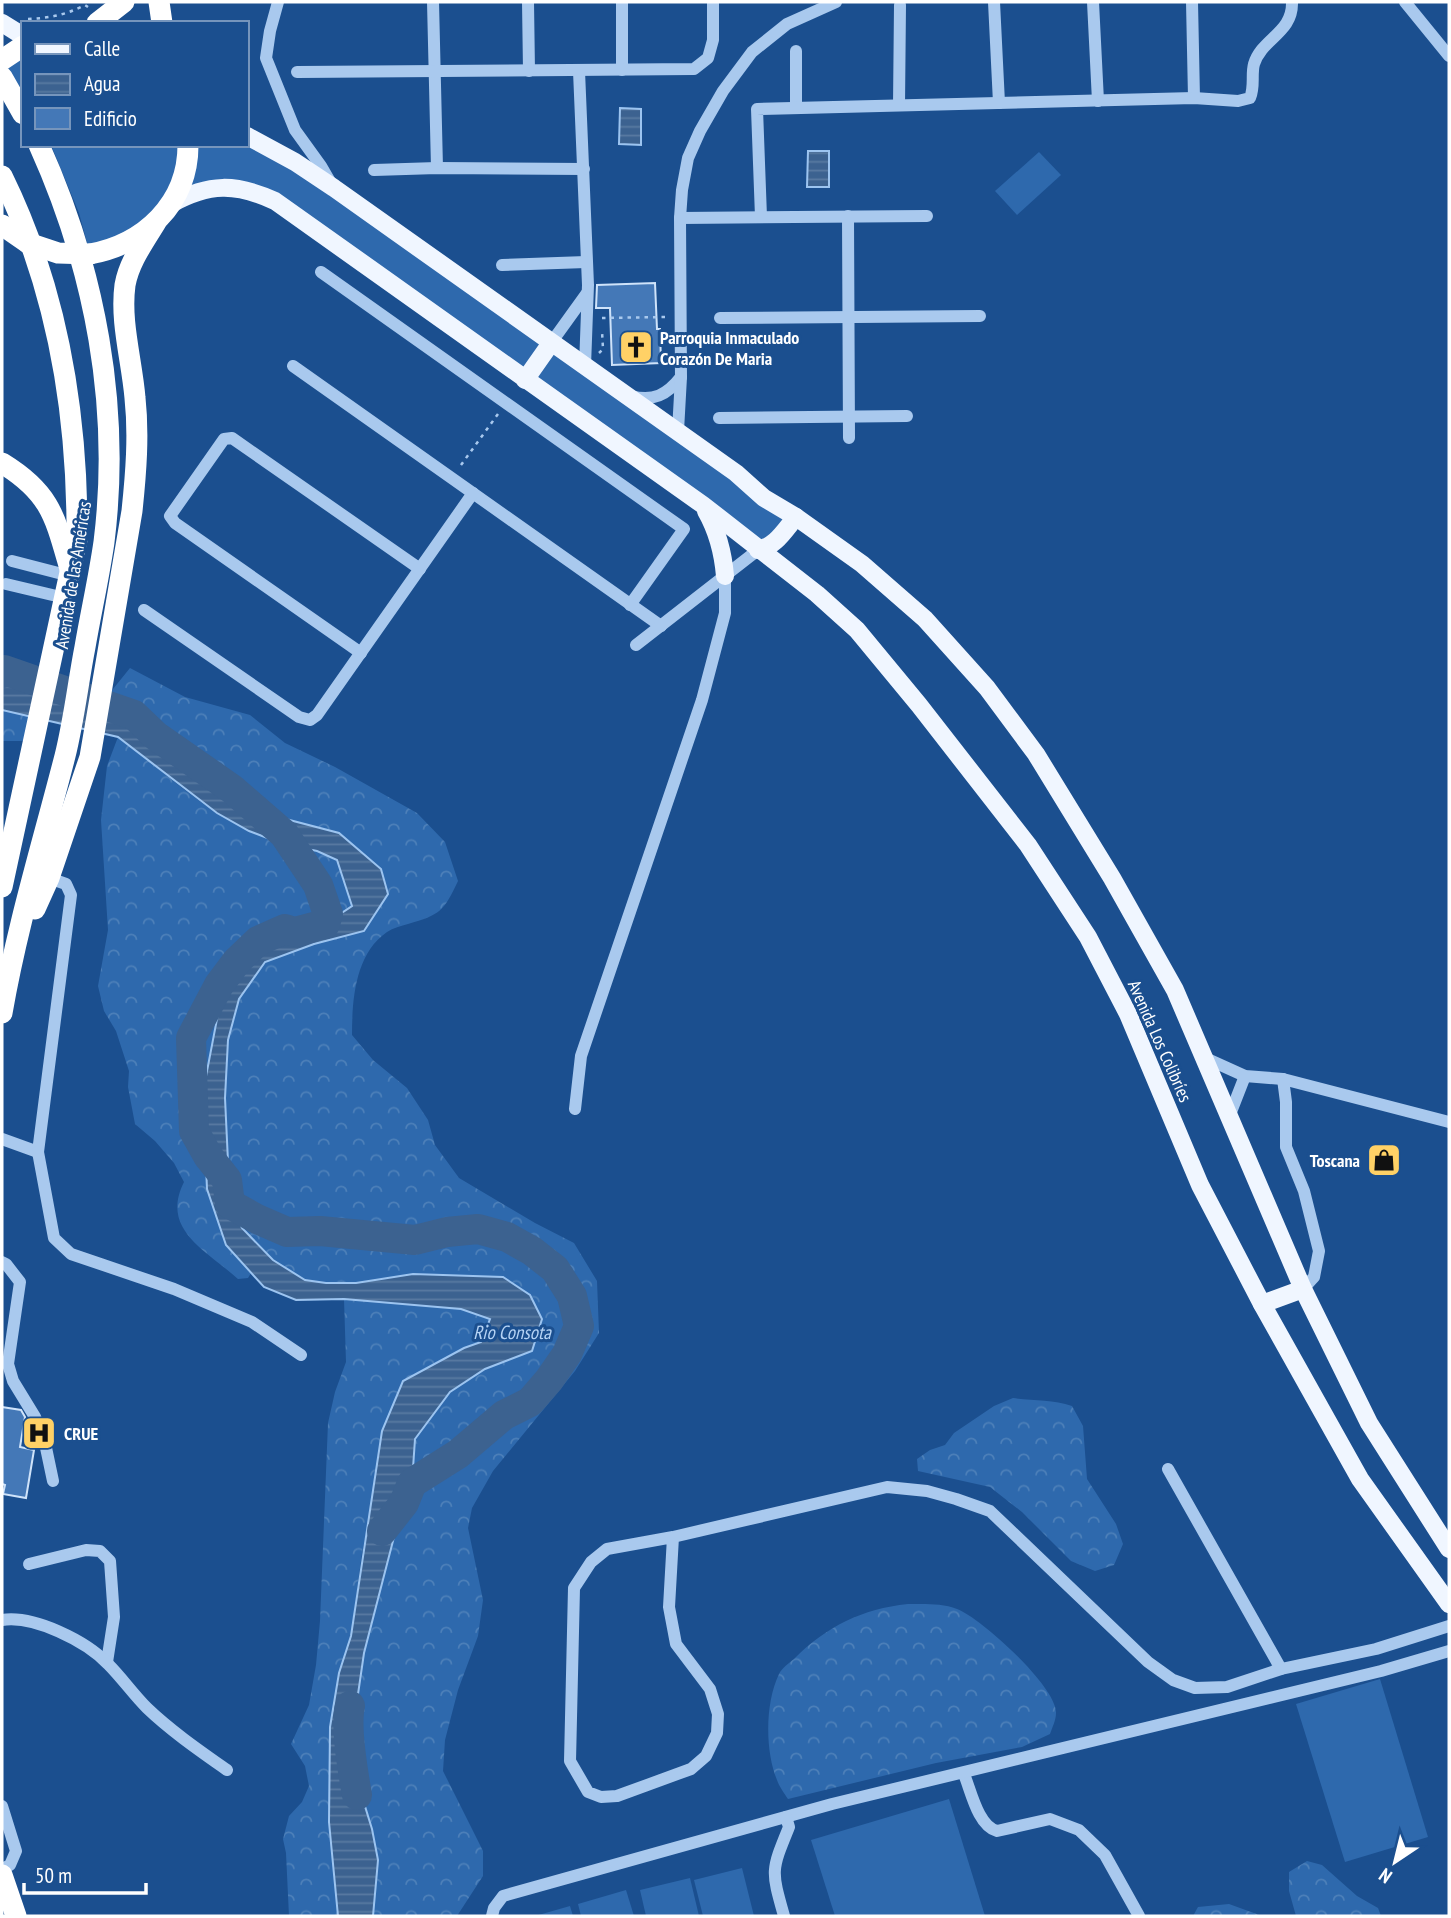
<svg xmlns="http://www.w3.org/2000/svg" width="1451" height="1918" font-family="'PT Sans Narrow',sans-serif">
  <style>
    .grass { fill: #2e69ad }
    .forest { fill: url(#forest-crowns) }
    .water { fill: url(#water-rules); stroke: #9cc4f0; stroke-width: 2 }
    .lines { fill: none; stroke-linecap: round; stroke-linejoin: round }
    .river { stroke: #3c6290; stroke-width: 30 }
    .building { fill: #4478b7; stroke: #cfe3fa; stroke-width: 2 }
    .path { stroke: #a9c9ee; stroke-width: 2.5; stroke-dasharray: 3.5 5; stroke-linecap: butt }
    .minor { stroke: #a9c9ee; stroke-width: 12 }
    .major { stroke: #f0f6ff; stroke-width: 18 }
    .highway { stroke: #fff; stroke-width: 21 }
    .highway-bridge { stroke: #fff; stroke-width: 21 }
    .labels { text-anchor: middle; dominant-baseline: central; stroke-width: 6; stroke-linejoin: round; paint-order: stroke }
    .poi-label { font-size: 18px; font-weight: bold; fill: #fff; stroke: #1b4f8f; text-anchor: start }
    .street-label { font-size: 18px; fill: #fff; stroke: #1b4f8f }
    .water-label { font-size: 19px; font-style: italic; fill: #b5d3f5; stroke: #1b4f8f }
  </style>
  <defs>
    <pattern id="forest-crowns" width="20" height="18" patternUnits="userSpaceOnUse" patternTransform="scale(1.75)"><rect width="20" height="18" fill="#2e69ad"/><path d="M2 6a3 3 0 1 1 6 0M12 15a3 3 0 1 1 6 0" fill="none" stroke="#4d80b9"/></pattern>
    <pattern id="water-rules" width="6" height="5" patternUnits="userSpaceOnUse" patternTransform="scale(1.75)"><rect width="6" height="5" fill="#3c6290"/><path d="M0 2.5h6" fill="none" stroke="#597aa1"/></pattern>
  </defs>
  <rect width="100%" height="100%" fill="#1b4f8f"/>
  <g class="grass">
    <polygon points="23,46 23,96 2,66"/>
    <polygon points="247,136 796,517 768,548 275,201 212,188 90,254 79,213 51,145 247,145"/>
    <polygon points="1039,152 1061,175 1017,215 995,191"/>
    <polygon points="1380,1679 1428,1837 1345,1862 1296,1704"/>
    <polygon points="949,1799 985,1916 835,1916 811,1840"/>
    <polygon points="742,1868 754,1916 703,1916 694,1880"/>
    <polygon points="690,1878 699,1916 646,1916 640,1890"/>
    <polygon points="626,1890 634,1916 581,1916 578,1904"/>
    <polygon points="570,1906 573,1916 535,1916"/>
  </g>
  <g class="forest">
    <path d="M130,668L185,697L250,715L285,743L335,767L417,813L445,842L458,881C444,911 440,915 408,924C401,926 393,928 387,932C355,954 352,1000 352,1035L373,1060L407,1088L428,1120L435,1145L459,1178L535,1223L574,1243L597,1281L599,1333L575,1371L493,1471L472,1508L468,1528L483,1600L478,1636L458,1690L445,1740L443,1771L483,1851V1876L457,1916H373L378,1860L372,1829L351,1761V1742L364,1653L394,1537L412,1483L415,1439L450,1392L485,1369L532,1351L503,1277L413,1274L356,1283H326L305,1280L273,1260L242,1228L230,1204L225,1098L228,1040L239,999L265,962L314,944L364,931L388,893L381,869L339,833L259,812L236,802L158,750L105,707L109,694Z"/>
    <polygon points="2,669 48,673 43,691 2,682"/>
    <polygon points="2,710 34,717 28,741 2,741"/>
    <path d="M118,737C157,766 206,812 250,831C278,844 309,847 337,860L352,906L325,924L285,929L237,961L221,998L203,1092L226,1245L251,1273L248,1278L238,1279C206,1250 160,1230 184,1182L174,1163L155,1141L135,1124L128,1087L129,1071L116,1031L104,1011L98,986L108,930L101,820L107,766Z"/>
    <polygon points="344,1299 461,1309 490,1319 481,1341 464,1348 403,1381 373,1500 362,1553 351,1636 339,1673 330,1727 338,1916 289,1916 286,1853 283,1839 289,1816 302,1802 309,1786 305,1766 291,1744 309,1705 316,1665 320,1621 328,1423 335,1392 346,1362"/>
    <path d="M1013,1398C1033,1401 1053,1399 1072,1406L1083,1426L1087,1479L1116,1524L1123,1544L1114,1565L1095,1571L1071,1561L1022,1512L990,1487L918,1471L917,1459L930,1450L945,1445L954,1433L994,1406Z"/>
    <path d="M908,1604C924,1604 942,1603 957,1609C981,1618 1057,1687 1056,1713C1056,1720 1052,1728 1050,1734L1022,1747L936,1763L788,1799C784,1793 779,1786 777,1780C765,1751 765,1703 779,1674C782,1668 789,1663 794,1659C827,1626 862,1609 908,1604Z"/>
    <polygon points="1307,1861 1322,1865 1357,1896 1378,1908 1381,1916 1296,1916 1289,1891 1289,1872"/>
    <polygon points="1229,1904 1262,1916 1193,1916 1198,1907"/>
  </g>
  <g class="water">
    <polygon points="620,108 641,109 641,145 619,144"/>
    <polygon points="808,151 829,151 829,187 807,187"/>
    <polygon points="2,682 105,707 158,750 236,802 259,812 339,833 381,869 388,894 364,931 314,944 265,962 239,999 228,1040 225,1098 230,1204 242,1228 273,1260 305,1280 326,1283 356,1283 413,1274 503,1277 530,1295 542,1319 532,1351 485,1369 450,1392 415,1439 412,1483 394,1537 364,1653 351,1742 351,1761 372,1829 378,1860 373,1916 338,1916 329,1822 330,1727 339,1673 351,1636 382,1431 403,1381 464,1348 481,1342 490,1319 461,1309 344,1299 296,1300 264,1287 226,1245 207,1189 203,1092 221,998 237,961 258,941 285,929 325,924 352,906 337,860 317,851 283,844 249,831 217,813 118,737 2,710"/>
  </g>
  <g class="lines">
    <g class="river">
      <polyline points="2,673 4,670 134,715 156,736 232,789 284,834 318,885 328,914 325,924 295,932 285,929 258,941 237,961 219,985 191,1038 194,1131 208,1156 227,1180 230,1204 257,1219 287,1232 320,1231 415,1240 447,1232 478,1229 507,1237 532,1251 555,1269 572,1296 579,1326 567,1354 549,1380 530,1402 504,1415 458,1454 412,1483 404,1503 382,1531"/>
      <path d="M350,1706C345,1728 353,1772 357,1795"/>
    </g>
  </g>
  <g class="building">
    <polygon points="655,283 657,329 660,329 661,363 612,365 610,308 596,308 597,285"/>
    <polygon points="2,1407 21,1410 25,1417 20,1447 34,1450 26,1498 3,1494 5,1485 2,1484"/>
  </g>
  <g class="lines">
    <g class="path">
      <path d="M28,19C49,18 66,15 85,5L88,7"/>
      <polyline points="602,318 665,317"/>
      <polyline points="599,353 603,349 602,331"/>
      <polyline points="461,465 498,414"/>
    </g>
    <g class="minor">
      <polyline points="278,2 270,31 266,58 295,130 321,166 332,185"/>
      <polyline points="433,2 437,168"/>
      <polyline points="528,2 529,71"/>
      <polyline points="622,2 622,70"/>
      <polyline points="994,2 999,103"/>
      <polyline points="1093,2 1098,101"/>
      <polyline points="1192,2 1194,98"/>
      <polyline points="1405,2 1449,56"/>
      <polyline points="579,71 588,285 585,366"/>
      <polyline points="297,72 694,69 708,58 713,40 713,2"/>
      <polyline points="899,105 900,5"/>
      <polyline points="796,108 796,51"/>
      <polyline points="374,170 437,168 584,169"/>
      <polyline points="848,216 849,438"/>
      <path d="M761,217L757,109L1194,98L1238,101L1250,98C1255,86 1251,75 1254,64C1262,38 1293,33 1292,2"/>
      <polyline points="680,218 927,216"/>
      <polyline points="502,265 586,262"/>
      <polyline points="321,272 684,529 630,605"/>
      <polyline points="720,318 980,316"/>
      <polyline points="551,343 587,293"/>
      <polyline points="293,366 661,626"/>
      <path d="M631,396C653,402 667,395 681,377"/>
      <polyline points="719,418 907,416"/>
      <polyline points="678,431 681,377 680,218 682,190 688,158 700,131 723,91 752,52 787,24 836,2"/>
      <polyline points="12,561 70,576"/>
      <polyline points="6,584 65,598"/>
      <polyline points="144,610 299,717 310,720 317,715 473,493"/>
      <polyline points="636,645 758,550"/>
      <polyline points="361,653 175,523 170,516 224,439 232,438 420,569"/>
      <polyline points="1203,1057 1245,1076 1283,1079 1449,1122"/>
      <polyline points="1283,1079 1286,1102 1286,1147 1304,1191 1319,1251 1314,1277 1303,1289"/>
      <polyline points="575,1109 581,1056 702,700 725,613 725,576"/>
      <polyline points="1229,1117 1245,1076"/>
      <polyline points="2,1139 38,1152 71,895 66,884 49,878"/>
      <polyline points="38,1152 54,1238 71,1254 174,1289 252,1322 301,1355"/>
      <polyline points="2,1262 6,1264 20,1282 8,1364 13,1381 35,1417 45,1443 53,1481"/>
      <polyline points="1168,1469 1281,1669"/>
      <polyline points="673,1537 669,1607 676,1644 710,1689 718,1714 717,1733 706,1756 691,1769 617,1796 601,1797 588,1792 570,1761 574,1588 591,1562 607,1549 673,1537 887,1487 927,1491 956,1499 990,1511 1148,1662 1173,1680 1195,1688 1227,1687 1281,1669 1376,1649 1449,1626"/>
      <polyline points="29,1564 86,1550 100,1551 110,1561 114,1617 107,1662"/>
      <path d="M2,1620C34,1615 86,1641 108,1664C122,1678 133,1694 147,1708C171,1731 200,1751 227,1770"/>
      <path d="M964,1774C971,1791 978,1826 997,1831L1050,1819L1079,1830L1105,1855L1139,1916"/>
      <polyline points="2,1806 16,1851 10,1865 2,1869"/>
      <polyline points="492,1916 494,1908 503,1896 832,1804 1381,1671 1449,1651"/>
      <path d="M784,1916C771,1870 771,1871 789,1827L786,1817"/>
    </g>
    <g class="major">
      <polyline points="2,23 23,36"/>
      <polyline points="247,136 295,162 334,188 736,473 764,498 796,517 862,564 925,619 987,688 1036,754 1112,878 1175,990 1303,1289 1369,1423 1449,1549"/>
      <path d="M171,204C209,183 236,183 275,201L703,505L817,594L857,630L919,705L1028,845L1088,937L1128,1014L1200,1185L1262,1304L1360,1479L1449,1604"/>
      <polyline points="525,380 551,343"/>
      <path d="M706,511C718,532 723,552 725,576"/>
      <path d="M758,550C776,546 784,531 796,517"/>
      <polyline points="1262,1304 1303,1289"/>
    </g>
    <g class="highway">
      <polyline points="159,2 162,23"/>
      <polyline points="97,23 124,2"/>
      <polyline points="2,60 23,46"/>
      <polyline points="2,77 23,114"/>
      <path d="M2,176C58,290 78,414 77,540L2,887"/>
      <polyline points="2,225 28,243"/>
      <path d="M90,254C144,244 188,204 188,145"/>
      <path d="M2,463C51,493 55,517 70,569"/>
      <path d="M35,909L49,878L90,757L132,511C136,473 139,435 135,398C132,361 120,322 125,285C129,262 144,242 156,222"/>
      <path d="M2,1013C17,926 43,842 65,756C74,720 78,683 85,647C91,612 99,577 104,542C121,406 95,269 39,145"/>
      <polyline points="2,1875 16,1916"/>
    </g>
    <polyline class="highway-bridge" points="28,243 58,253 90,254"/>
  </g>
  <defs>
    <g id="church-square" transform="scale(1.75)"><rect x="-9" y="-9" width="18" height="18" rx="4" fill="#ffd166" stroke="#1b4f8f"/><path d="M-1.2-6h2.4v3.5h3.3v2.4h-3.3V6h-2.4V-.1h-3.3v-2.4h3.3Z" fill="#111"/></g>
    <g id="shop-square" transform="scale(1.75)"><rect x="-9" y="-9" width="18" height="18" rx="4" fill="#ffd166" stroke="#1b4f8f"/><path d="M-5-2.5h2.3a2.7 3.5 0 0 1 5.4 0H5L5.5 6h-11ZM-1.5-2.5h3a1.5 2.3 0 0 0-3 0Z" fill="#111"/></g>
    <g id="hospital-square" transform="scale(1.75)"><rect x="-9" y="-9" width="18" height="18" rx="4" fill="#ffd166" stroke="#1b4f8f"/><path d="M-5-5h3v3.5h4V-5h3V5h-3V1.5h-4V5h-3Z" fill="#111"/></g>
  </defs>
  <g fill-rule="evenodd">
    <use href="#church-square" x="636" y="347"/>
    <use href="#shop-square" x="1384" y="1160"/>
    <use href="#hospital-square" x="39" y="1433"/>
  </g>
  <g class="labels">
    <g class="poi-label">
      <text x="660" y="337">Parroquia Inmaculado<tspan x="660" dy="21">Corazón De Maria</tspan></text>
      <text x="1360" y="1160" text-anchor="end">Toscana</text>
      <text x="64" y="1433">CRUE</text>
    </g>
    <g class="street-label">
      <text transform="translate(73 575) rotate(-81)">Avenida de las Américas</text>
      <text transform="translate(1160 1041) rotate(66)">Avenida Los Colibríes</text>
    </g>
    <g class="water-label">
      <text x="512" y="1332">Rio Consota</text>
    </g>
  </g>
  <rect width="1451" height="1918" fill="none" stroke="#ffffff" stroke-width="7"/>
  <rect x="21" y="21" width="228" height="126" fill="#1b4f8f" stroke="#7695bc" stroke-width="2"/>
  <rect x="35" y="44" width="35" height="10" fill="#f0f6ff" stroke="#7695bc" stroke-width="2"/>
  <text x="84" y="56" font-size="21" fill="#ffffff">Calle</text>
  <rect x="35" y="74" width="35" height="21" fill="url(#water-rules)" stroke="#7695bc" stroke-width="2"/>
  <text x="84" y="91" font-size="21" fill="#ffffff">Agua</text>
  <rect x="35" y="108" width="35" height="21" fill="#4478b7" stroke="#7695bc" stroke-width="2"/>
  <text x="84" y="126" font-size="21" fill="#ffffff">Edificio</text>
  <g transform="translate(1395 1862) rotate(215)" stroke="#1b4f8f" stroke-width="5" paint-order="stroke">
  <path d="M0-5L12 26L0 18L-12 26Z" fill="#ffffff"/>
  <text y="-10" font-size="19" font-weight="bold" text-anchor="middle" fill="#ffffff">N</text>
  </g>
  <path d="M24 1883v10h122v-10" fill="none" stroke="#ffffff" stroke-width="3.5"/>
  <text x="35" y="1883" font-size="21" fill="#ffffff" stroke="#1b4f8f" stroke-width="5" paint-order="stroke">50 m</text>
</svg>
